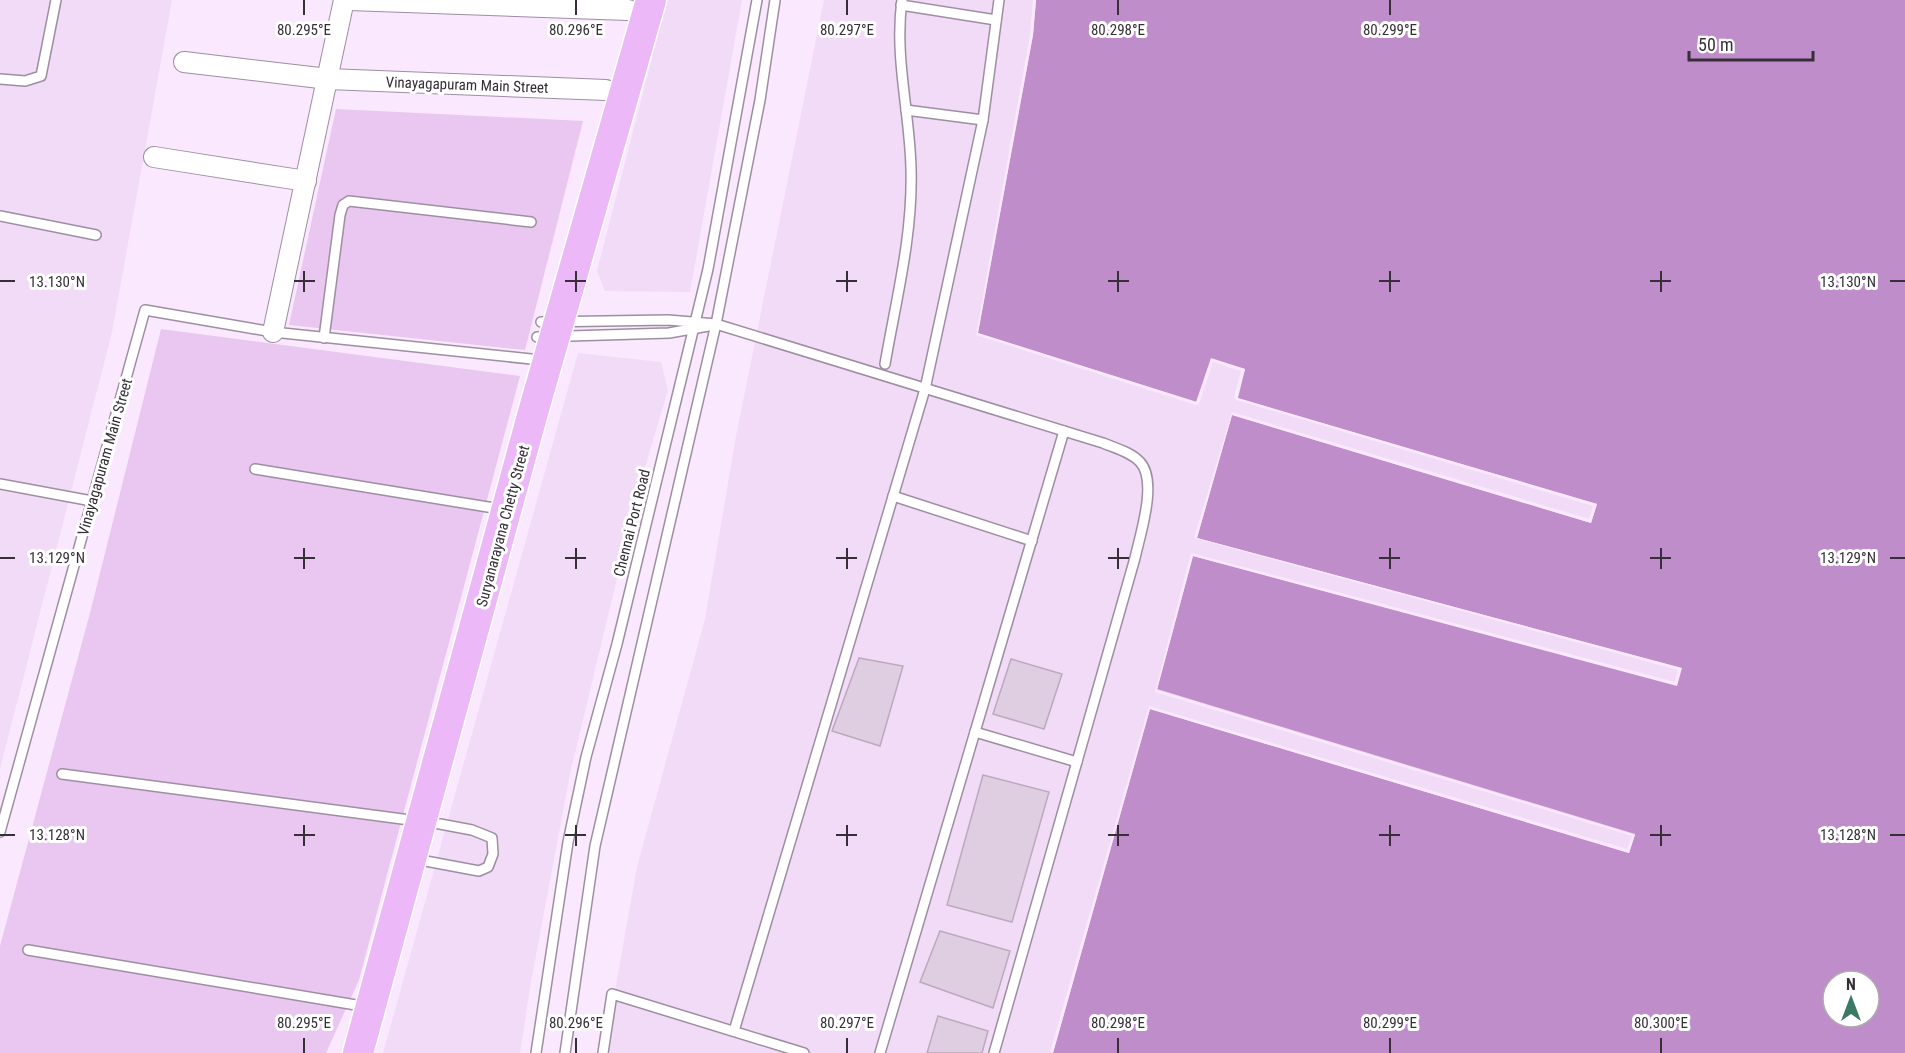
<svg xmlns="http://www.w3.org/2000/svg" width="1905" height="1053" font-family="'Roboto Condensed',sans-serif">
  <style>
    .built { fill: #f2dbf7 }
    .green { fill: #e9c7f0 }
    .water { fill: #bf8dca; fill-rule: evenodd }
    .pier { fill: #fae8fe }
    .building { fill: #dfcde2; stroke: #bbaabe; stroke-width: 1.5 }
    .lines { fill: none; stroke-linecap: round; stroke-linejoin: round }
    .service-casing { stroke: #9e8ea2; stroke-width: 12 }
    .minor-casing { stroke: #9e8ea2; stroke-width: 22 }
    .primary-casing { stroke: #fff; stroke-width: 33 }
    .service { stroke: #fff; stroke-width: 9 }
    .minor { stroke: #fff; stroke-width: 20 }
    .primary { stroke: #ecb8f7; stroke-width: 30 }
    .ticks { fill: none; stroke: #362f38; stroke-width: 2 }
    .labels { text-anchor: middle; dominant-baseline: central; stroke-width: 6; stroke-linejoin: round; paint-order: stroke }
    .street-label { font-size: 15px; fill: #362f38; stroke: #fff }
    .ticks-label { font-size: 15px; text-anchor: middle; fill: #362f38; stroke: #fff; stroke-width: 6; stroke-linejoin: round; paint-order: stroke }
  </style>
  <rect width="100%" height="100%" fill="#fae8fe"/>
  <g class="built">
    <polygon points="0,0 172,0 112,332 0,769"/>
    <polygon points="667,0 742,0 690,292 605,291 597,271"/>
    <polygon points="824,0 1036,0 1033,35 1211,358 1597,504 1591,523 1197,538 1682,668 1629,853 1150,709 1053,1053 604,1053 637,867 705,619 736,436"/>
    <polygon points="578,353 661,362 668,390 639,487 570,774 531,982 520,1053 383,1053"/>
  </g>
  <g class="green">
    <polygon points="336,109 583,121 525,350 289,325"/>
    <polygon points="161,329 520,376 359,980 326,1053 0,1053 0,946 90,613"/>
  </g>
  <path class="water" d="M1036,0H1905V1053H1053L1150,709L1629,853L1635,834L1157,689L1193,556L1676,685L1681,668L1197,538L1232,415L1591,523L1597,504L1237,398L1245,369L1211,359L1197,402L978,333L1033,35ZM1833,981H1869V1017H1833Z"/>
  <polygon class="pier" points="1033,0 1036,0 1033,35 978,333 1196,402 1211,358 1245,369 1238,398 1597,504 1591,523 1232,415 1197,538 1682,668 1677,686 1193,556 1157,690 1635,835 1629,853 1150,709 1053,1053 1050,1052 1149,706 1627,849 1632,836 1155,692 1191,553 1675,682 1678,670 1194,538 1232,412 1589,519 1593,506 1236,400 1234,397 1241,371 1213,362 1199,404 1196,405 976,335 1030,35"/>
  <g class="building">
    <polygon points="859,658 903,666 880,746 832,731"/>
    <polygon points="1011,659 1062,674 1044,729 993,714"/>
    <polygon points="983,775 1049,792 1012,922 947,905"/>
    <polygon points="940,931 1010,951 993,1008 920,982"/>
    <polygon points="938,1016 988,1031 982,1053 927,1053"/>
  </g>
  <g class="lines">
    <g class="service-casing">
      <g id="service">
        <polyline points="901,5 996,20"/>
        <polyline points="0,79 25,81 41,76 56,0"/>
        <polyline points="906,110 983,120"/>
        <polyline points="0,216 96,235"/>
        <path d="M541,322L668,320L716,324L1103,443C1115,448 1131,452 1140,462C1158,481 1140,535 1135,558L994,1053"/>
        <polyline points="537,337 669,333 714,325"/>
        <polyline points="324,338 340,215 343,205 349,201 531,222"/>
        <path d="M885,364C896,300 913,235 911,169C910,113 894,57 902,0"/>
        <polyline points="255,469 494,508"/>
        <polyline points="0,484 92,501"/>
        <polyline points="893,496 1032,541"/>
        <polyline points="975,732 1077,762"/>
        <polyline points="62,774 440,824 472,830 492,838 493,854 488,867 479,871 415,859"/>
        <polyline points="0,832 145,310 273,332 531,359"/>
        <polyline points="28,950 356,1005"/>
        <polyline points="734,1031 925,389 983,120 999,0"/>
        <polyline points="536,1053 568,842 586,757 617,644 708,269 757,0"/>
        <polyline points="565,1053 595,846 716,324 760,100 775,0"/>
        <polyline points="603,1053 612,994 804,1053"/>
        <polyline points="880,1053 1064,431"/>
      </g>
    </g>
    <g class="minor-casing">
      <g id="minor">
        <polyline points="349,0 628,10"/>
        <polyline points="184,62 328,79 606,90"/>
        <polyline points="154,157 306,181"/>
        <polyline points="273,332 344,0"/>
      </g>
    </g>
    <g class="primary-casing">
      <polyline id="primary" points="358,1053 532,416 651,0"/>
    </g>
    <use href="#service" class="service"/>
    <use href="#minor" class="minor"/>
    <use href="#primary" class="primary"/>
  </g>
  <path class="ticks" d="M304,0V15M576,0V15M847,0V15M1118,0V15M1390,0V15M304,271V292M576,271V292M847,271V292M1118,271V292M1390,271V292M1661,271V292M0,281H15M294,281H315M565,281H586M836,281H857M1108,281H1129M1379,281H1400M1650,281H1671M1890,281H1905M304,548V569M576,548V569M847,548V569M1118,548V569M1390,548V569M1661,548V569M0,558H15M294,558H315M565,558H586M836,558H857M1108,558H1129M1379,558H1400M1650,558H1671M1890,558H1905M304,825V846M576,825V846M847,825V846M1118,825V846M1390,825V846M1661,825V846M0,835H15M294,835H315M565,835H586M836,835H857M1108,835H1129M1379,835H1400M1650,835H1671M1890,835H1905M304,1038V1053M576,1038V1053M847,1038V1053M1118,1038V1053M1390,1038V1053M1661,1038V1053"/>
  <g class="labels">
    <g class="street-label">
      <text transform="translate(467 85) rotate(2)">Vinayagapuram Main Street</text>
      <text transform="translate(105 457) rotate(-74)">Vinayagapuram Main Street</text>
      <text transform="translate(632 523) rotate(-76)">Chennai Port Road</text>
      <text transform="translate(503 526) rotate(-75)">Suryanarayana Chetty Street</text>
    </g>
  </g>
  <g class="ticks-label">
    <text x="304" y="35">80.295°E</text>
    <text x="576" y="35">80.296°E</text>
    <text x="847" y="35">80.297°E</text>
    <text x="1118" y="35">80.298°E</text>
    <text x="1390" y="35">80.299°E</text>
    <text x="57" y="287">13.130°N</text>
    <text x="1848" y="287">13.130°N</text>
    <text x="57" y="563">13.129°N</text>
    <text x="1848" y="563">13.129°N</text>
    <text x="57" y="840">13.128°N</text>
    <text x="1848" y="840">13.128°N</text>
    <text x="304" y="1028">80.295°E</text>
    <text x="576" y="1028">80.296°E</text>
    <text x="847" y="1028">80.297°E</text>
    <text x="1118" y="1028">80.298°E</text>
    <text x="1390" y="1028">80.299°E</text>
    <text x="1661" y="1028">80.300°E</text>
  </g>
  <g transform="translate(1851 999)"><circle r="28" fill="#ffffff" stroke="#afacaf" stroke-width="1.5"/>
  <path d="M0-4.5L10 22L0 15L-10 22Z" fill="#3b7965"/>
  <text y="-9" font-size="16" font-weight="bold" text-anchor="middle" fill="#362f38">N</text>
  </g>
  <path d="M1689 51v9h124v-9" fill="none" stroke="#362f38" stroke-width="3"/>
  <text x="1698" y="51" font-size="18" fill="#362f38" stroke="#ffffff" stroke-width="4.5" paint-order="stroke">50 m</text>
</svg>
